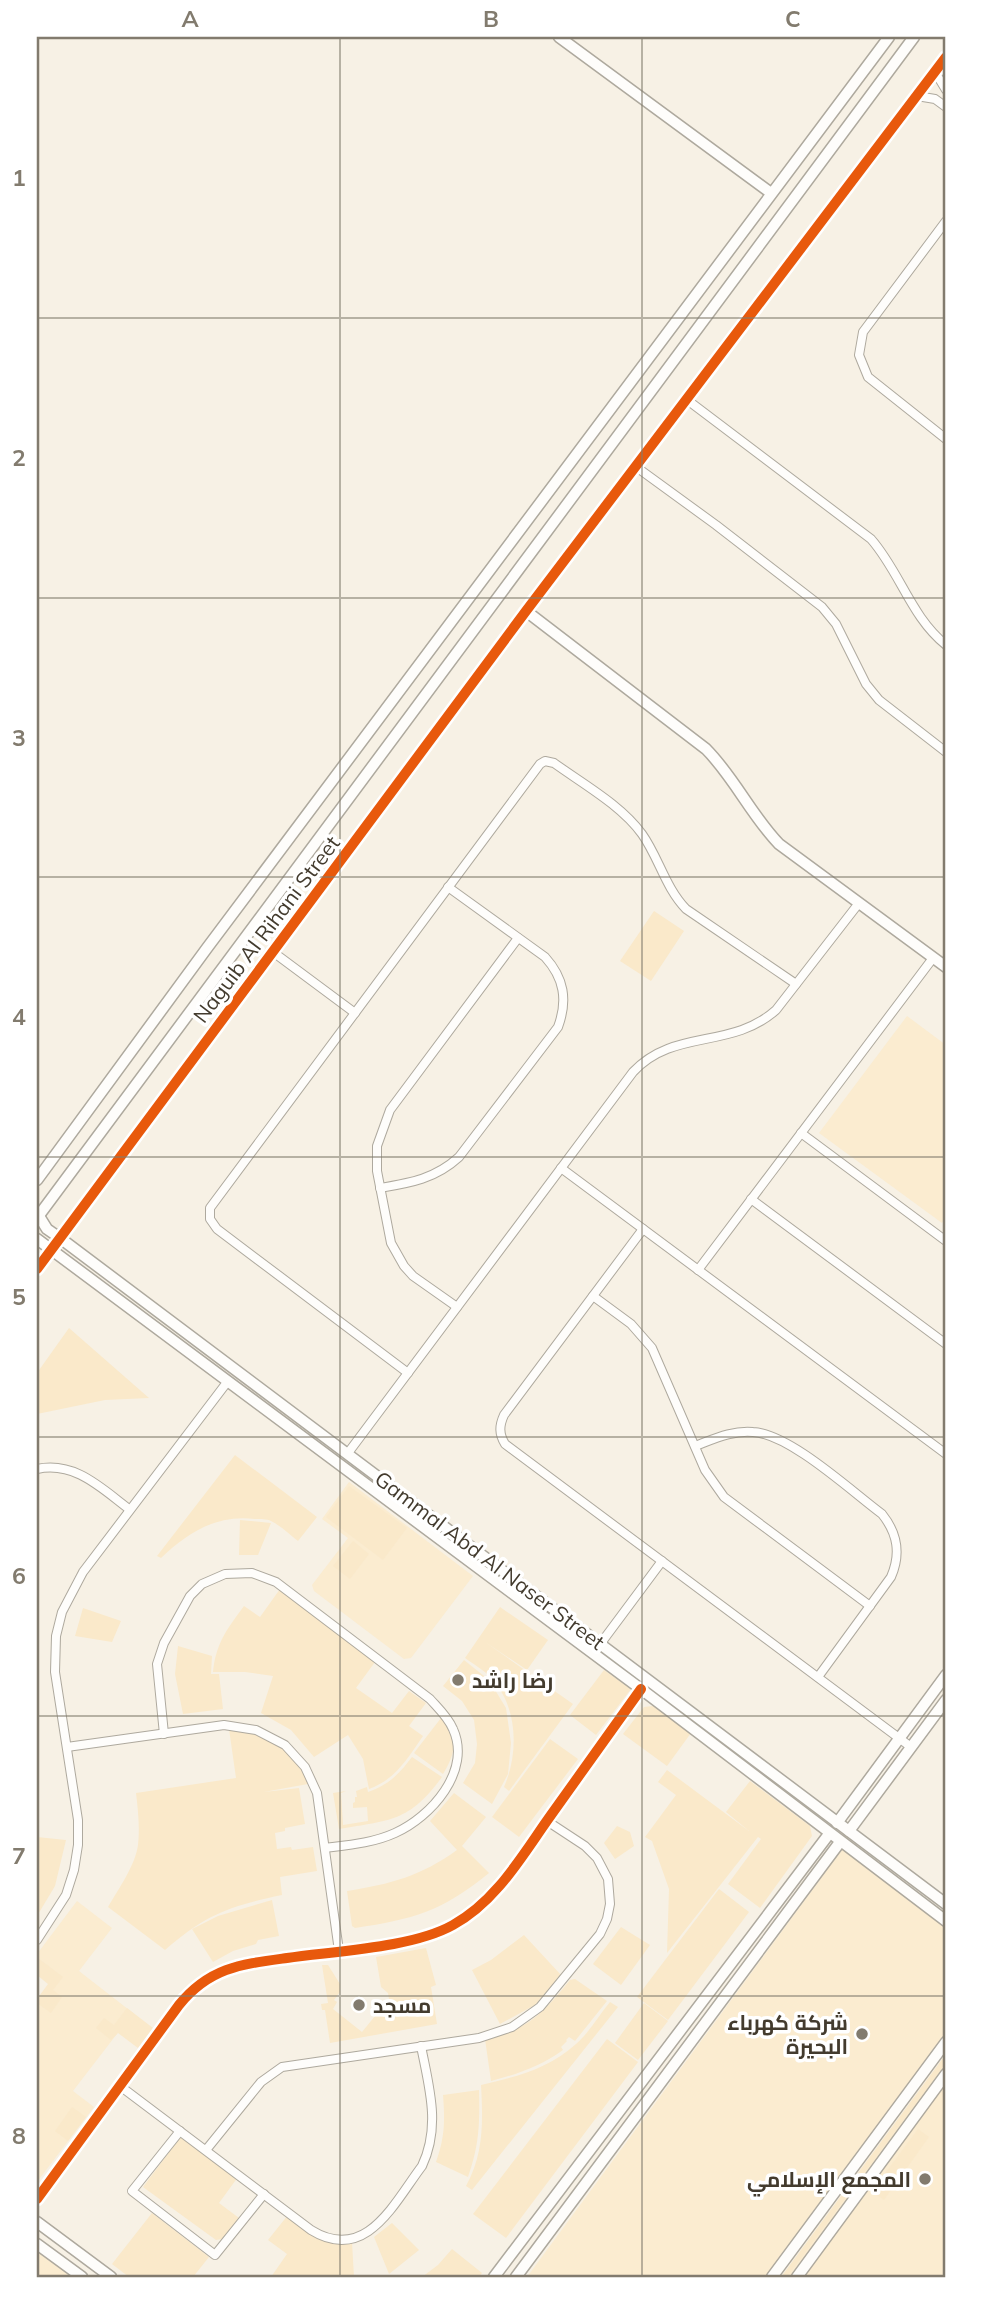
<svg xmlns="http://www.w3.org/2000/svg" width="983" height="2314" font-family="Mulish,Cairo,sans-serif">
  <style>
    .built { fill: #fbecd0 }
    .green { fill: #fae9ca }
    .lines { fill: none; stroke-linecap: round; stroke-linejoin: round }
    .street-casing { stroke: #aea99e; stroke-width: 10 }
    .secondary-casing { stroke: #aea99e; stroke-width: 13 }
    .street { stroke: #fefdfb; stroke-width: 8 }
    .secondary { stroke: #fefdfb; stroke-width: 10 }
    .cycleway-casing { stroke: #fff; stroke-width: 15 }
    .cycleway { stroke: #e8590c; stroke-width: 10 }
    .grid { fill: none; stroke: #827b6e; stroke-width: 2; stroke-opacity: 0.55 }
    .poi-dot { fill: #827b6e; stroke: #fff; stroke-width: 2.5 }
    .labels { text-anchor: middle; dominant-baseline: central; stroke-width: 7; stroke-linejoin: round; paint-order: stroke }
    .street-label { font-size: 21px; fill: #433b2e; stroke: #fff }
    .poi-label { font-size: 21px; font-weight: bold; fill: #433b2e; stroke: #fff; text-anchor: start }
    .neatline { fill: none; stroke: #827b6e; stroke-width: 2.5 }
    .grid-label { font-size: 23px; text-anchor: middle; font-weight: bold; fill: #827b6e }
  </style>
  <rect width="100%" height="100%" fill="#f7f1e5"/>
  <g class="built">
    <polygon points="907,1016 946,1045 946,1217 942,1223 819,1133"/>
    <polygon points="349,1482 473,1576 411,1658 404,1659 314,1591 312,1585 348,1538 322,1519"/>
    <polygon points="847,1843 946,1917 946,2040 770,2277 527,2277"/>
    <polygon points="77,1901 112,1928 79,1971 133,2013 73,2091 94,2107 37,2182 37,1999 62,1977 37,1957 37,1954"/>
    <polygon points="946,2060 946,2277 785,2277"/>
    <polygon points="37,2244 81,2277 37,2277"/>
  </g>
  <g class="green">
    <polygon points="654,911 684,931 651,981 620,961"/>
    <polygon points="69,1328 149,1398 105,1400 37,1414 37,1373"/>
    <path d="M235,1455L317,1517L298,1541C290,1535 281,1526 271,1521C267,1519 260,1519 255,1519C217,1514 187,1533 161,1558L157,1556Z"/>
    <polygon points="349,1486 407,1528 383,1560 326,1517"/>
    <polygon points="240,1520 271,1523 258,1555 239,1555"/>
    <polygon points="353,1541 369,1554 350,1579 333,1566"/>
    <path d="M280,1589L375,1662L356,1688L392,1713L409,1691L426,1703L409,1726L423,1736C407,1759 396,1779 369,1789L363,1759L348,1735L314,1757L291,1730L261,1713L273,1676L245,1672H213C216,1643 227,1629 244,1606L260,1617Z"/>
    <path d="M500,1607L548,1640L527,1670L485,1642L573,1704L509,1791L504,1787C519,1753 518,1706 491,1678C484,1670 473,1664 465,1658Z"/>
    <polygon points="83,1608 121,1621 112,1642 75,1636"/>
    <polygon points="178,1646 212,1656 211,1674 219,1674 223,1709 183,1714 175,1674"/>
    <polygon points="464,1660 489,1680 506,1708 511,1743 508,1774 492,1804 463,1783 475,1763 477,1744 474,1720 462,1701 443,1686"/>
    <polygon points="604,1670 631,1689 596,1735 570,1715"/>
    <polygon points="653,1706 691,1733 667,1766 623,1734 644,1707"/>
    <path d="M441,1718C459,1735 456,1753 443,1774L414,1753Z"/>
    <path d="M229,1729C263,1729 298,1750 308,1784L264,1792L299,1788L305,1824L285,1828V1831L275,1833L277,1849L291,1847L292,1850L313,1847L317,1871L280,1877L282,1895C230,1906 206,1914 165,1950L108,1907C119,1888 135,1866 138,1845C140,1828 138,1810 136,1793L236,1778Z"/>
    <polygon points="550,1739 578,1759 519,1837 492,1817"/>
    <path d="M412,1757L442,1777C409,1822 391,1820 339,1829L333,1793L346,1791L341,1793L343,1825L368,1821L367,1807L353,1808V1803L355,1802V1797H357L356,1791L367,1787L368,1792C390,1784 398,1775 412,1757Z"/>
    <polygon points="667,1770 749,1831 726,1812 750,1781 810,1826 812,1836 760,1908 728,1884 761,1839 758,1837 667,1953 669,1889 652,1841 645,1837 676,1795 658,1782"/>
    <path d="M454,1793L486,1817L462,1846L489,1873C441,1912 414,1919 355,1928L352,1926L347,1891C391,1884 421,1876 457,1850L430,1821Z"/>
    <polygon points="617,1826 630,1832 634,1846 615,1859 604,1843"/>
    <polygon points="37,1837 66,1840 55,1886 37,1916"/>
    <polygon points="719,1889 749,1912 668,2020 637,1997"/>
    <polygon points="272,1900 279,1936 258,1940 256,1944 233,1951 213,1962 192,1929 218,1916"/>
    <polygon points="621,1927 650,1945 621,1985 593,1964"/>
    <polygon points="524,1935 561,1975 535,2005 500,2024 472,1970 491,1960"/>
    <polygon points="426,1948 436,1985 431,1987 437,2024 330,2043 325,2010 322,2010 321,2004 328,2003 322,1965 328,1965 340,1984 340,1992 334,2000 337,2002 333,2009 362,2032 389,1999 388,1993 381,1987 376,1957"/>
    <polygon points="37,1957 63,1977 53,1990 62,1997 51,2013 37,2003 37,1999 48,1984 37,1975"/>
    <path d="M575,1979L607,2001L575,2041L569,2037L566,2040L567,2041L561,2047L563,2050C541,2066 518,2074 491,2081L485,2039C528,2030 543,2013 570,1980Z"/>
    <path d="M610,2002L618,2007L472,2190L466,2186C484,2154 483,2121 481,2085C516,2077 548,2069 576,2044C589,2033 599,2015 610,2002Z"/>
    <polygon points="644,2003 668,2021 638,2060 615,2043"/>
    <polygon points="127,2008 153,2028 138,2048 118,2033 111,2040 96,2028 104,2018 114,2025"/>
    <polygon points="607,2039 638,2062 506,2238 473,2214"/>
    <polygon points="946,2054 946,2063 787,2277 781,2277"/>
    <path d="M479,2090C480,2124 479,2146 468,2177L436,2162C445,2137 445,2121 443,2095Z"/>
    <polygon points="72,2107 86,2117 68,2141 55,2131"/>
    <polygon points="918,2129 929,2137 884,2200 872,2191"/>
    <polygon points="182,2135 238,2177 219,2203 239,2218 222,2239 216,2240 143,2187"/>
    <polygon points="152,2213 209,2257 193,2277 129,2277 112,2264"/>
    <polygon points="288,2215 329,2240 352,2242 354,2277 271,2277 287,2254 268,2240"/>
    <polygon points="392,2223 419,2250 389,2274 374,2237"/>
    <polygon points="452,2249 482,2273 479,2277 422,2277 438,2265"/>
  </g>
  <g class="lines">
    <g class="street-casing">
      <g id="street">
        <polyline points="935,72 946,90"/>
        <polyline points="917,96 935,99 946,107"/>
        <polyline points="946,221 863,332 859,355 868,377 946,439"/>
        <path d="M686,399L871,539C900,572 911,617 946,645"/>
        <polyline points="635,466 716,525 822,607 836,624 866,684 879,700 946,752"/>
        <polyline points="526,611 946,57"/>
        <polyline points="273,952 355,1013"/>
        <polyline points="801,1133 946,1241"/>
        <polyline points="561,1168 946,1454"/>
        <path d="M380,1188C410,1183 435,1179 459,1157L558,1027C568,1000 564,978 545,957L448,887"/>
        <polyline points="751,1199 946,1344"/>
        <path d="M643,1229L504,1415C499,1426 499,1434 505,1444L911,1747"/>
        <polyline points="698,1270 933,958"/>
        <polyline points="593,1296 631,1324 652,1348 705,1470 724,1497 870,1606"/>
        <polyline points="457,1307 413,1276 404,1266 391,1243 377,1171 377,1146 390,1110 518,938"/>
        <path d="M408,1373L217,1229L210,1219V1208L540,764L545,761L554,763C583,784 621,805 642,834C659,858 665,887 686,909L796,984"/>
        <path d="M695,1446C714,1439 733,1430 753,1432C790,1434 851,1491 882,1514C898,1534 901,1554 891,1577L818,1677"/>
        <path d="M348,1453L633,1072C674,1028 731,1050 776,1010L859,903"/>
        <path d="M37,1469C75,1461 101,1488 129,1509"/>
        <polyline points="601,1643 662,1561"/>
        <path d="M164,1734L157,1664L164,1643L190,1596L202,1584L225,1574L252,1573L276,1582L430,1699C438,1708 448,1717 453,1729C472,1771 431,1817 395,1833C373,1843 349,1845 325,1848"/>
        <polyline points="67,1747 224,1725 256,1730 285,1745 305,1767 317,1793 339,1951"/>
        <polyline points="37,1940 66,1895 74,1870 78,1845 78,1820 55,1672 56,1636 62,1612 83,1572 228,1381"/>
        <path d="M120,2086L311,2230C366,2264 394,2203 422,2166C441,2126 429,2087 421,2046"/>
        <polyline points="180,2131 132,2191 215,2255 264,2194"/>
        <polyline points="206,2150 261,2082 282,2067 479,2038 512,2027 540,2007 600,1934 607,1919 610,1904 608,1879 597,1858 585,1846 547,1821"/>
        <path d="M37,2199L179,2005C210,1967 242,1964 287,1958C335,1951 412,1948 453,1925C497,1901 523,1854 551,1815C581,1773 611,1731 641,1689"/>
      </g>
    </g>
    <g class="secondary-casing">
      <g id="secondary">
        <polyline points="559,37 771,193"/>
        <polyline points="37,1180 207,948 889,37"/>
        <polyline points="37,1213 47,1229 60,1238 946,1904"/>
        <polyline points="37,1218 914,37"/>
        <polyline points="37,1239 641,1689 946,1921"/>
        <path d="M37,1269L526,611L706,749C734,777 751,815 779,844L946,967"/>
        <polyline points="837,1823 946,1675"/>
        <polyline points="849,1831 946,1700"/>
        <polyline points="37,2222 111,2277"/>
        <polyline points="37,2244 82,2277"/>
        <polyline points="494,2277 829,1834"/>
        <polyline points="516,2277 840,1842"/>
        <polyline points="772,2277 946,2042"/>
        <polyline points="797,2277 946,2074"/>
      </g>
    </g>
    <use href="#street" class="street"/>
    <use href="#secondary" class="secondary"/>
    <g class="cycleway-casing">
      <g id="cycleway">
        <polyline points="37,1269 526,611 946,57"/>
        <path d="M37,2199L179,2005C210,1967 242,1964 287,1958C335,1951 412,1948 453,1925C497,1901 523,1854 551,1815C581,1773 611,1731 641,1689"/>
      </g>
    </g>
    <use href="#cycleway" class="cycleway"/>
  </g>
  <path class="grid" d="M340,37V2277M642,37V2277M37,318H946M37,598H946M37,877H946M37,1157H946M37,1437H946M37,1716H946M37,1996H946"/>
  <g class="poi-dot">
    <circle cx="458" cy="1680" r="7"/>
    <circle cx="359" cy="2005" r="7"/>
    <circle cx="862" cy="2034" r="7"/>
    <circle cx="925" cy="2179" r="7"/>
  </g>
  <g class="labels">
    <g class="street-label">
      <text transform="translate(266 929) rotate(-53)">Naguib Al Rihani Street</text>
      <text transform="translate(490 1560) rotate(37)">Gammal Abd Al Naser Street</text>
    </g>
    <g class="poi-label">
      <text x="472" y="1680">رضا راشد</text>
      <text x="373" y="2005">مسجد</text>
      <text x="848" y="2022" text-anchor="end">شركة كهرباء<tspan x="848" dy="24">البحيرة</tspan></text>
      <text x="911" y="2179" text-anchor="end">المجمع الإسلامي</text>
    </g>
  </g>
  <rect width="983" height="2314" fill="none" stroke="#ffffff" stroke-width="77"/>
  <rect x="38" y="38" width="906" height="2238" class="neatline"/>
  <g class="grid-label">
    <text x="190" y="27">A</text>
    <text x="491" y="27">B</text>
    <text x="793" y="27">C</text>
    <text x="19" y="186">1</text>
    <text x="19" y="466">2</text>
    <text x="19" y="746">3</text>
    <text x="19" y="1025">4</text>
    <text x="19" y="1305">5</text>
    <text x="19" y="1584">6</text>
    <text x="19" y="1864">7</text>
    <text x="19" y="2144">8</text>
  </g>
</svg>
